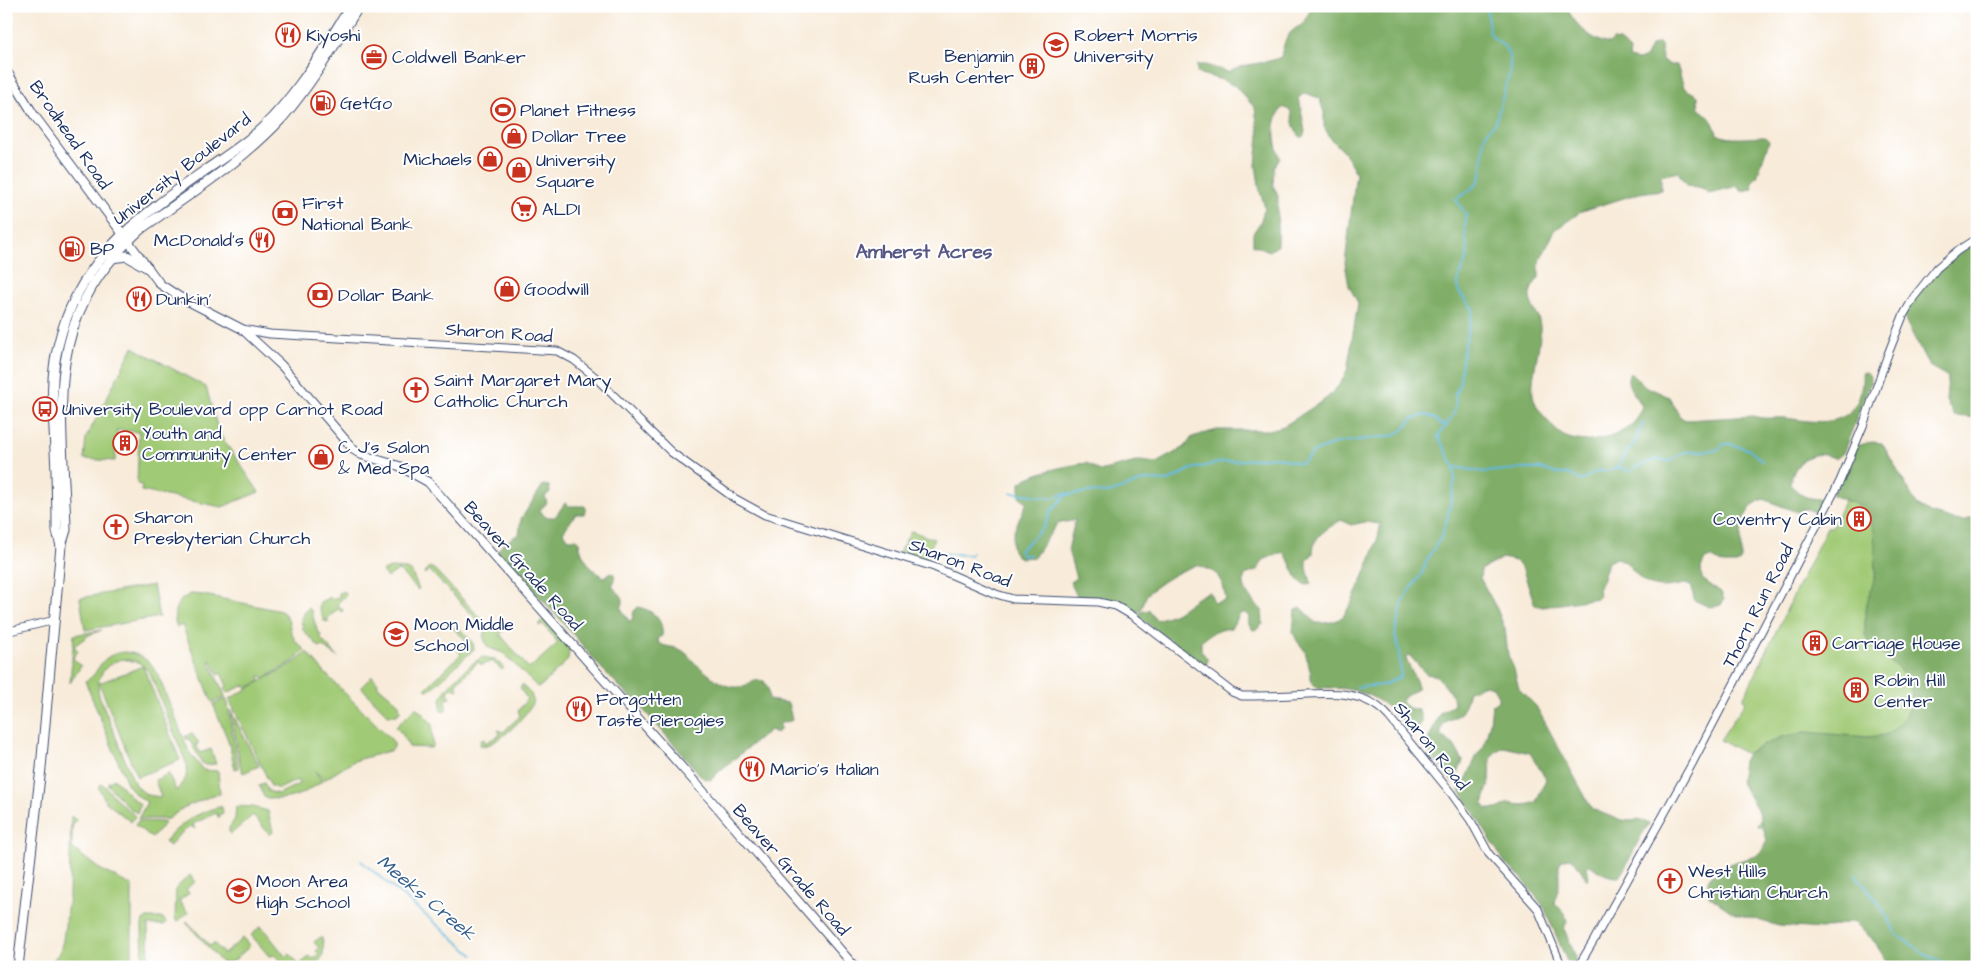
<svg xmlns="http://www.w3.org/2000/svg" width="1983" height="973" font-family="'Architects Daughter',sans-serif">
  <style>
    .green { fill: #a1ca76; stroke: #5e7c6a; fill-rule: evenodd }
    .forest { fill: #80ae67; stroke: #4e6e62; fill-rule: evenodd }
    .lines { fill: none; stroke-linecap: round; stroke-linejoin: round }
    .stream { stroke: #60b8dd; stroke-width: 2 }
    .tertiary-casing { stroke: #3c4b70; stroke-width: 9 }
    .secondary-casing { stroke: #3c4b70; stroke-width: 10 }
    .primary-casing { stroke: #3c4b70; stroke-width: 11 }
    .tertiary { stroke: #fff; stroke-width: 7 }
    .secondary { stroke: #fff; stroke-width: 8 }
    .primary { stroke: #fff; stroke-width: 9 }
    .labels { text-anchor: middle; dominant-baseline: central; stroke-width: 4; stroke-linejoin: round; paint-order: stroke }
    .poi-label { font-size: 18px; fill: #1b2f5e; stroke: #fff; text-anchor: start }
    .street-label { font-size: 18px; fill: #1b2f5e; stroke: #fff }
    .neighbourhood-label { font-size: 19px; font-weight: bold; fill: #575884; stroke: #fff }
    .water-label { font-size: 19px; font-style: italic; fill: #335f8a; stroke: #fff }
  </style>
  <rect width="100%" height="100%" fill="#fff"/>
  <filter id="ink" filterUnits="userSpaceOnUse"><feTurbulence type="fractalNoise" baseFrequency=".02" numOctaves="2"/><feDisplacementMap in="SourceGraphic" scale="10" xChannelSelector="R" yChannelSelector="G"/><feConvolveMatrix kernelMatrix="1 2 1 2 8 2 1 2 1" color-interpolation-filters="sRGB"/></filter>
  <filter id="wash" filterUnits="userSpaceOnUse"><feTurbulence type="fractalNoise" baseFrequency=".0096" numOctaves="4" result="noise"/><feDisplacementMap in="SourceGraphic" scale="20" xChannelSelector="R" yChannelSelector="G"/><feGaussianBlur stdDeviation="1.12" result="paint"/><feColorMatrix in="noise" values="0 0 0 0 0 0 0 0 0 0 0 0 0 0 0 0 0 1.4 0 .05"/><feComposite in="paint" operator="in"/></filter>
  <g filter="url(#wash)">
    <rect width="100%" height="100%" fill="#f8ebd9"/>
    <g class="green">
      <polygon points="133,347 206,387 219,433 259,492 222,507 141,491 142,485 137,484 139,432 117,430 115,461 84,459 86,438"/>
      <polygon points="1863,461 1977,967 1822,824 1757,826 1783,773 1720,740 1746,701 1743,699 1827,527 1832,527"/>
      <polygon points="911,531 934,539 926,560 899,552"/>
      <path d="M429,567L434,569L491,629C496,630 502,626 508,627L500,634L529,669L558,643L543,624L539,626V623L544,619L571,649L570,650L565,645L569,651L568,660L541,686L537,687L503,653L487,647L483,635L487,630L429,570L425,574L424,572Z"/>
      <polygon points="391,568 406,569 411,571 419,589 418,590 398,570 387,578 382,571"/>
      <polygon points="153,585 159,617 85,630 80,598"/>
      <polygon points="344,591 347,594 337,604 343,610 342,612 338,609 327,619 329,622 324,621 319,607 320,602 330,597 332,600 340,596 338,593"/>
      <path d="M191,594L204,595L281,611C291,617 288,627 293,636C296,643 300,645 305,650L294,661L265,678L261,676L259,677L261,681L247,688L245,685L227,693L224,689L227,686L221,673L218,675L211,661H209L225,696L224,698L212,702L182,625L177,627C171,613 176,600 191,594Z"/>
      <polygon points="308,608 311,610 317,630 321,635 321,639 338,657 322,646 319,647 303,630 301,618"/>
      <polygon points="457,626 473,643 474,649 431,689 427,690 425,689 461,654 457,649 466,640 453,628"/>
      <polygon points="102,630 89,635 74,646 78,651 73,658 81,666 70,683 74,635"/>
      <path d="M124,652C141,653 152,662 159,677L189,752L203,770L218,771L220,794L213,795L211,794V796L183,808L168,819H138L147,802L135,794L127,783L85,681C101,675 96,655 124,652ZM122,659L138,662L149,671L187,765L186,778L176,791L169,774L155,780L161,797L147,795L135,785L99,695C95,678 104,664 122,659Z"/>
      <path d="M307,652L325,673L390,738L394,743V747L392,750L354,761L324,780L315,771L322,781C305,794 286,803 264,797L259,785L264,783L268,791L278,794L299,784L297,780L279,789L271,786L229,699L294,663Z"/>
      <path d="M483,657L495,659L504,668L502,670L492,661L482,665L478,662L456,684L458,689L456,690L453,687L448,692L451,698L446,699V710L441,711C441,705 440,700 443,695C447,685 473,661 483,657Z"/>
      <polygon points="143,666 180,760 137,777 99,683"/>
      <polygon points="372,676 378,683 377,685 399,704 400,712 397,715 388,715 361,687"/>
      <path d="M522,685L531,694L533,700C531,713 493,751 480,745L481,739H484L485,743L500,735L498,730L503,732L520,716L518,711L527,699L520,688Z"/>
      <polygon points="226,699 228,704 238,768 235,769 228,740 213,704"/>
      <polygon points="415,708 417,708 432,723 433,746 431,748 409,747 403,735 396,727"/>
      <polygon points="231,711 259,766 243,773 240,765"/>
      <polygon points="192,734 199,743 196,744 200,753 211,749 216,764 205,765 202,763 189,739 186,739 185,736"/>
      <polygon points="115,779 132,798 140,804 137,813 128,807 108,785 108,782"/>
      <polygon points="101,784 104,785 119,802 135,816 131,822 106,802 98,787"/>
      <polygon points="236,806 253,807 268,811 273,832 270,835 253,815 231,834 229,832 229,828 235,819"/>
      <path d="M219,807H222L223,813L219,815V818L216,813L193,824L195,829L191,826C182,832 175,838 170,846L165,842C177,825 198,812 219,807Z"/>
      <polygon points="71,816 76,820 72,827 72,848 98,868 132,886 132,967 47,967 60,952 63,940 69,896"/>
      <polygon points="138,821 163,822 165,823 152,838 135,825"/>
      <polygon points="190,875 195,882 186,889 189,893 179,901 188,913 177,922 175,918 176,888"/>
      <polygon points="147,918 163,918 166,923 164,925 148,925 149,967 143,967 142,925 143,921"/>
      <polygon points="187,921 210,946 214,943 224,954 243,938 250,946 232,962 222,963 186,922"/>
      <path d="M261,926L286,957L290,954L299,965L310,956L313,959L319,954L316,951L319,948L314,942L321,937L322,938C327,956 320,967 302,967C298,967 293,968 290,967C284,965 279,958 274,955L269,956L251,935Z"/>
    </g>
    <g class="forest">
      <path d="M1313,6H1566C1573,23 1591,40 1609,44L1613,40L1619,41L1630,50L1629,58L1638,60L1646,57L1651,46L1658,42L1661,45L1662,60L1670,65H1677L1684,88L1698,96L1699,109C1710,116 1714,122 1717,134C1729,141 1751,137 1765,137L1769,141L1757,177L1752,182L1753,189L1741,191L1738,186L1709,193L1702,188L1686,185L1678,172L1661,176V190L1640,193L1582,211L1555,230L1539,263V278C1519,300 1538,306 1540,326C1542,347 1527,386 1535,402C1538,410 1555,431 1562,435C1583,447 1620,439 1636,420C1639,416 1640,410 1642,406C1636,394 1623,385 1630,372L1643,385L1669,397L1680,417L1686,420L1754,416C1764,420 1774,417 1785,418C1810,421 1845,430 1858,400C1861,392 1863,382 1862,373L1866,372L1871,376L1870,384L1843,453L1836,459C1814,447 1795,460 1790,483C1800,496 1804,498 1820,499L1821,505L1817,513C1807,510 1809,506 1797,512L1763,499C1738,511 1741,535 1741,559L1737,564H1723L1711,557L1705,559L1701,568L1702,579L1721,592L1724,600L1721,605L1709,607L1694,600L1692,587L1686,584C1666,587 1652,592 1636,574C1626,564 1631,563 1616,558L1608,562L1603,579L1598,589L1599,595L1597,598L1543,607L1535,605L1523,570L1516,561L1502,558L1481,570L1480,578L1497,609L1505,629L1508,655L1514,669L1519,689L1536,706L1592,809C1606,814 1625,825 1639,819L1649,824C1636,841 1631,860 1619,877C1607,877 1599,872 1590,865L1587,866L1589,877L1587,880L1575,861L1570,858L1562,860L1559,865V886L1554,902L1564,913L1567,921L1564,929L1576,957L1573,966H1569L1544,907L1522,878L1505,863L1459,789L1468,776L1477,755L1484,746L1490,722L1492,705L1498,701V696L1493,687L1485,685L1469,691C1467,697 1466,706 1462,711C1455,722 1439,717 1441,736L1454,745L1463,761L1454,783L1425,748L1438,717L1441,712L1454,705L1453,696L1437,676L1426,674L1410,656H1407L1406,659L1417,683V689L1403,698L1402,702L1409,708L1418,710C1424,719 1421,727 1414,734C1384,699 1365,686 1317,688L1311,681V674L1305,651L1297,641L1293,632L1295,611L1301,607L1316,623C1325,623 1335,623 1342,617C1352,608 1382,537 1380,524L1365,522L1351,525L1341,520C1326,530 1313,535 1313,554L1307,560V568L1311,583L1307,585C1294,583 1292,561 1283,552L1263,560L1258,570L1245,575C1240,589 1252,601 1262,610L1263,624L1257,629L1253,630L1248,623L1249,617L1245,613H1241L1231,628C1218,630 1210,633 1201,641V651L1207,658V664L1204,666L1137,616L1141,612L1149,610L1156,620C1162,618 1169,616 1175,613C1187,606 1196,596 1210,592L1214,603L1226,600L1223,585L1216,573L1197,565C1181,570 1159,582 1147,595C1143,600 1144,612 1136,613C1130,613 1124,606 1119,603C1106,597 1091,596 1077,596L1070,582L1076,578L1068,550L1075,520L1057,524L1034,557L1021,558C1000,549 1021,517 1027,502L1020,497V483C1033,472 1070,465 1087,463L1099,471L1140,461L1156,463L1185,447L1192,437L1217,430H1269L1284,426L1327,398L1340,384L1347,371L1358,303L1349,286L1345,263L1356,173L1345,153L1331,139L1324,127V112L1319,98L1305,93L1299,97L1305,132L1302,138C1293,132 1293,121 1291,111L1283,107C1271,122 1274,141 1280,158L1274,168L1273,185L1278,196L1277,246L1270,251L1253,245V233L1260,223L1265,207L1260,192L1256,165L1259,136L1255,108L1235,86L1222,80L1197,73V65H1206L1228,72C1245,62 1264,65 1281,57C1284,42 1287,31 1302,25ZM1504,747L1530,753L1546,779L1536,802C1526,806 1519,805 1508,803L1498,809H1487L1483,804C1485,796 1488,788 1490,780C1492,764 1486,755 1504,747Z"/>
      <polygon points="1977,238 1977,418 1954,416 1946,400 1948,377 1929,366 1903,316 1925,282"/>
      <polygon points="1872,442 1882,443 1917,505 1930,513 1954,520 1964,521 1977,515 1977,967 1891,967 1870,936 1853,921 1821,929 1779,926 1733,913 1709,896 1708,881 1710,877 1732,863 1756,856 1763,849 1767,840 1757,809 1740,781 1743,761 1748,752 1782,737 1805,732 1868,737 1885,735 1893,730 1905,716 1911,702 1912,693 1904,675 1895,665 1869,644 1865,635 1865,610 1876,573 1874,531 1867,513 1858,505 1832,495 1855,446"/>
      <path d="M543,485L549,486L550,492L545,497L547,503L540,510L545,517H555L565,503L569,506H584L586,507L584,514H576L563,532L569,539H577C581,543 579,545 581,550C584,560 594,573 604,577L611,573L614,574L615,580L612,586C619,594 627,597 621,608L629,621L632,620L634,611L638,607C653,610 664,620 662,636L659,637L658,642C664,648 676,646 683,651C689,655 692,661 697,665C714,678 732,698 754,680L764,681L768,688L769,700L788,703L792,719L791,721L783,722L780,724V730L776,733L770,730L723,768L711,780L703,778L648,715L603,670L560,619L497,552L504,543L519,534L521,519Z"/>
    </g>
    <g class="lines">
      <g class="stream">
        <polyline points="1454,467 1485,472 1517,469 1542,469 1557,474 1569,474 1581,481 1597,471 1608,471 1618,468 1624,455 1633,445 1643,423"/>
        <polyline points="1618,468 1623,468 1628,472 1636,467 1657,459 1670,461 1685,452 1717,450 1724,444 1731,444 1750,450 1762,461"/>
        <path d="M1011,493C1025,492 1037,497 1051,498C1059,498 1061,491 1069,494"/>
        <polyline points="931,553 971,555 973,552"/>
        <polyline points="1030,555 1023,556 1019,551 1044,527 1051,511 1066,495 1089,492 1109,493 1145,480 1169,481 1191,469 1223,462 1276,457 1298,463 1302,463 1314,452 1337,443 1396,435 1406,427 1412,419 1426,415 1434,418 1440,424 1447,426"/>
        <path d="M1357,687L1384,685L1401,676L1399,651L1395,634L1403,601L1422,573L1429,556L1441,538L1448,516L1455,481L1454,467L1438,436C1449,421 1459,413 1455,394L1460,382L1463,353L1473,309L1459,292L1458,283L1461,272L1468,256L1465,232L1466,215L1456,199C1463,194 1473,190 1478,182C1489,164 1474,136 1495,124L1510,71V58L1505,47L1493,37L1489,32L1487,6"/>
        <polyline points="361,861 473,955"/>
        <polyline points="1856,875 1879,903 1897,935 1926,954 1951,967"/>
      </g>
    </g>
  </g>
  <g filter="url(#ink)">
    <g class="lines">
      <g class="tertiary-casing">
        <g id="tertiary">
          <path d="M242,329L270,334L557,351L574,360L594,376L671,452L734,498L765,515L934,567L996,594L1013,599L1098,602L1116,606L1133,616L1232,692L1242,696C1259,696 1275,696 1292,695C1327,693 1364,688 1389,717L1451,793L1471,821L1489,854L1538,909L1562,967"/>
          <polyline points="6,632 55,620"/>
          <polyline points="1578,967 1594,940 1693,762 1840,481 1863,426 1888,354 1903,316 1914,297 1937,268 1957,251 1977,238"/>
        </g>
      </g>
      <g class="secondary-casing">
        <polyline id="secondary" points="6,70 34,115 160,284 178,296 242,329 282,366 354,450 362,455 399,466 428,482 710,799 855,967"/>
      </g>
      <g class="primary-casing">
        <g id="primary">
          <polyline points="111,258 127,256 148,268"/>
          <path d="M61,546L57,531C57,497 56,462 54,429C52,400 51,374 58,346C78,259 139,217 207,169C226,156 245,144 262,128C298,94 324,48 351,6"/>
          <path d="M18,967L41,768L61,546L66,530C63,408 39,320 142,228C190,194 243,161 283,117C312,83 335,44 359,6"/>
        </g>
      </g>
      <use href="#tertiary" class="tertiary"/>
      <use href="#secondary" class="secondary"/>
      <use href="#primary" class="primary"/>
    </g>
  </g>
  <defs>
    <g id="restaurant-ring" transform="scale(1.25)"><circle r="9.5" fill="#fff" stroke="#c8321e" stroke-width="1.5"/><path d="M-5-6h1v4h1v-4h1v4h1v-4h1v5L-1.5 .5V6h-2V.5L-5-1ZM5-6V6H3V1.5H1.5Q1.5-4 5-6Z" fill="#c8321e"/></g>
    <g id="university-ring" transform="scale(1.25)"><circle r="9.5" fill="#fff" stroke="#c8321e" stroke-width="1.5"/><path d="M0-5L7-2L0 1L-7-2ZM-4 1L0 2.5L4 1V4Q0 6-4 4Z" fill="#c8321e"/></g>
    <g id="office-ring" transform="scale(1.25)"><circle r="9.5" fill="#fff" stroke="#c8321e" stroke-width="1.5"/><path d="M-6-3h4V-5.5h4V-3h4V5H-6ZM-1-4.5V-3h2v-1.5ZM-6 0V1H6V0Z" fill="#c8321e"/></g>
    <g id="building-ring" transform="scale(1.25)"><circle r="9.5" fill="#fff" stroke="#c8321e" stroke-width="1.5"/><path d="M-4-6H4V6H1V3H-1V6H-4ZM-2.5-4.3h1.7v1.8h-1.7ZM.8-4.3h1.7v1.8H.8ZM-2.5-1h1.7V.8h-1.7ZM.8-1h1.7V.8H.8Z" fill="#c8321e"/></g>
    <g id="fuel-ring" transform="scale(1.25)"><circle r="9.5" fill="#fff" stroke="#c8321e" stroke-width="1.5"/><path d="M-5.5-6h7V0h2V4h1.3V-2.5L3-4.5l.8-.8L6-3V5H2.5V1h-1V6h-7ZM-4.2-4.7v3.2H.2V-4.7Z" fill="#c8321e"/></g>
    <g id="stadium-ring" transform="scale(1.25)"><circle r="9.5" fill="#fff" stroke="#c8321e" stroke-width="1.5"/><path d="M0-5a6.5 5 0 1 0 0 10a6.5 5 0 1 0 0-10ZM-3.5-1.8h7v3.6h-7Z" fill="#c8321e"/></g>
    <g id="shop-ring" transform="scale(1.25)"><circle r="9.5" fill="#fff" stroke="#c8321e" stroke-width="1.5"/><path d="M-5-2.5h2.3a2.7 3.5 0 0 1 5.4 0H5L5.5 6h-11ZM-1.5-2.5h3a1.5 2.3 0 0 0-3 0Z" fill="#c8321e"/></g>
    <g id="supermarket-ring" transform="scale(1.25)"><circle r="9.5" fill="#fff" stroke="#c8321e" stroke-width="1.5"/><path d="M-6-5.5h2.5l.6 2H6L4.5 2H-2.5L-4.4-4H-6ZM-1.5 3.2a1.3 1.3 0 1 0 .1 0ZM3 3.2a1.3 1.3 0 1 0 .1 0Z" fill="#c8321e"/></g>
    <g id="bank-ring" transform="scale(1.25)"><circle r="9.5" fill="#fff" stroke="#c8321e" stroke-width="1.5"/><path d="M-6-4H6V4H-6ZM0-2.3a2.3 2.3 0 1 0 0 4.6a2.3 2.3 0 1 0 0-4.6Z" fill="#c8321e"/></g>
    <g id="church-ring" transform="scale(1.25)"><circle r="9.5" fill="#fff" stroke="#c8321e" stroke-width="1.5"/><path d="M-1.2-6h2.4v3.5h3.3v2.4h-3.3V6h-2.4V-.1h-3.3v-2.4h3.3Z" fill="#c8321e"/></g>
    <g id="bus-ring" transform="scale(1.25)"><circle r="9.5" fill="#fff" stroke="#c8321e" stroke-width="1.5"/><path d="M-5-6H5V4H4V6H2V4H-2V6H-4V4H-5ZM-3.5-4V0h7V-4ZM-3.5 1.2v1.5H-2V1.2ZM2 1.2v1.5H3.5V1.2Z" fill="#c8321e"/></g>
    <g id="school-ring" transform="scale(1.25)"><circle r="9.5" fill="#fff" stroke="#c8321e" stroke-width="1.5"/><path d="M0-5L7-2L0 1L-7-2ZM-4 1L0 2.5L4 1V4Q0 6-4 4Z" fill="#c8321e"/></g>
  </defs>
  <g fill-rule="evenodd">
    <use href="#restaurant-ring" x="288" y="35"/>
    <use href="#university-ring" x="1056" y="45"/>
    <use href="#office-ring" x="374" y="57"/>
    <use href="#building-ring" x="1032" y="66"/>
    <use href="#fuel-ring" x="323" y="103"/>
    <use href="#stadium-ring" x="503" y="110"/>
    <use href="#shop-ring" x="514" y="136"/>
    <use href="#shop-ring" x="490" y="159"/>
    <use href="#shop-ring" x="519" y="170"/>
    <use href="#supermarket-ring" x="524" y="209"/>
    <use href="#bank-ring" x="285" y="213"/>
    <use href="#restaurant-ring" x="262" y="240"/>
    <use href="#fuel-ring" x="72" y="249"/>
    <use href="#shop-ring" x="507" y="289"/>
    <use href="#bank-ring" x="320" y="295"/>
    <use href="#restaurant-ring" x="139" y="299"/>
    <use href="#church-ring" x="416" y="390"/>
    <use href="#bus-ring" x="45" y="409"/>
    <use href="#building-ring" x="125" y="443"/>
    <use href="#shop-ring" x="321" y="457"/>
    <use href="#building-ring" x="1859" y="519"/>
    <use href="#church-ring" x="116" y="527"/>
    <use href="#school-ring" x="396" y="634"/>
    <use href="#building-ring" x="1815" y="643"/>
    <use href="#building-ring" x="1856" y="690"/>
    <use href="#restaurant-ring" x="579" y="709"/>
    <use href="#restaurant-ring" x="752" y="769"/>
    <use href="#church-ring" x="1670" y="881"/>
    <use href="#school-ring" x="239" y="891"/>
  </g>
  <g class="labels">
    <g class="poi-label">
      <text x="306" y="35">Kiyoshi</text>
      <text x="1074" y="35">Robert Morris<tspan x="1074" dy="21">University</tspan></text>
      <text x="1014" y="56" text-anchor="end">Benjamin<tspan x="1014" dy="21">Rush Center</tspan></text>
      <text x="392" y="57">Coldwell Banker</text>
      <text x="340" y="103">GetGo</text>
      <text x="520" y="110">Planet Fitness</text>
      <text x="532" y="136">Dollar Tree</text>
      <text x="472" y="159" text-anchor="end">Michaels</text>
      <text x="536" y="160">University<tspan x="536" dy="21">Square</tspan></text>
      <text x="302" y="203">First<tspan x="302" dy="21">National Bank</tspan></text>
      <text x="542" y="209">ALDI</text>
      <text x="244" y="240" text-anchor="end">McDonald's</text>
      <text x="90" y="249">BP</text>
      <text x="524" y="289">Goodwill</text>
      <text x="338" y="295">Dollar Bank</text>
      <text x="156" y="299">Dunkin'</text>
      <text x="434" y="380">Saint Margaret Mary<tspan x="434" dy="21">Catholic Church</tspan></text>
      <text x="62" y="409">University Boulevard opp Carnot Road</text>
      <text x="142" y="433">Youth and<tspan x="142" dy="21">Community Center</tspan></text>
      <text x="338" y="447">C J's Salon<tspan x="338" dy="21">&amp; Med Spa</tspan></text>
      <text x="134" y="517">Sharon<tspan x="134" dy="21">Presbyterian Church</tspan></text>
      <text x="1842" y="519" text-anchor="end">Coventry Cabin</text>
      <text x="414" y="624">Moon Middle<tspan x="414" dy="21">School</tspan></text>
      <text x="1832" y="643">Carriage House</text>
      <text x="1874" y="680">Robin Hill<tspan x="1874" dy="21">Center</tspan></text>
      <text x="596" y="699">Forgotten<tspan x="596" dy="21">Taste Pierogies</tspan></text>
      <text x="770" y="769">Mario's Italian</text>
      <text x="1688" y="871">West Hills<tspan x="1688" dy="21">Christian Church</tspan></text>
      <text x="256" y="881">Moon Area<tspan x="256" dy="21">High School</tspan></text>
    </g>
    <g class="street-label">
      <text transform="translate(70 135) rotate(55)">Brodhead Road</text>
      <text transform="translate(182 169) rotate(-38)">University Boulevard</text>
      <text transform="translate(499 333) rotate(4)">Sharon Road</text>
      <text transform="translate(960 563) rotate(21)">Sharon Road</text>
      <text transform="translate(523 566) rotate(48)">Beaver Grade Road</text>
      <text transform="translate(1758 606) rotate(-63)">Thorn Run Road</text>
      <text transform="translate(1431 746) rotate(51)">Sharon Road</text>
      <text transform="translate(791 870) rotate(49)">Beaver Grade Road</text>
    </g>
    <g class="neighbourhood-label">
      <text x="924" y="252">Amherst Acres</text>
    </g>
    <g class="water-label">
      <text transform="translate(426 898) rotate(40)">Meeks Creek</text>
    </g>
  </g>
  <rect width="1983" height="973" fill="none" stroke="#fff" stroke-width="25"/>
</svg>
